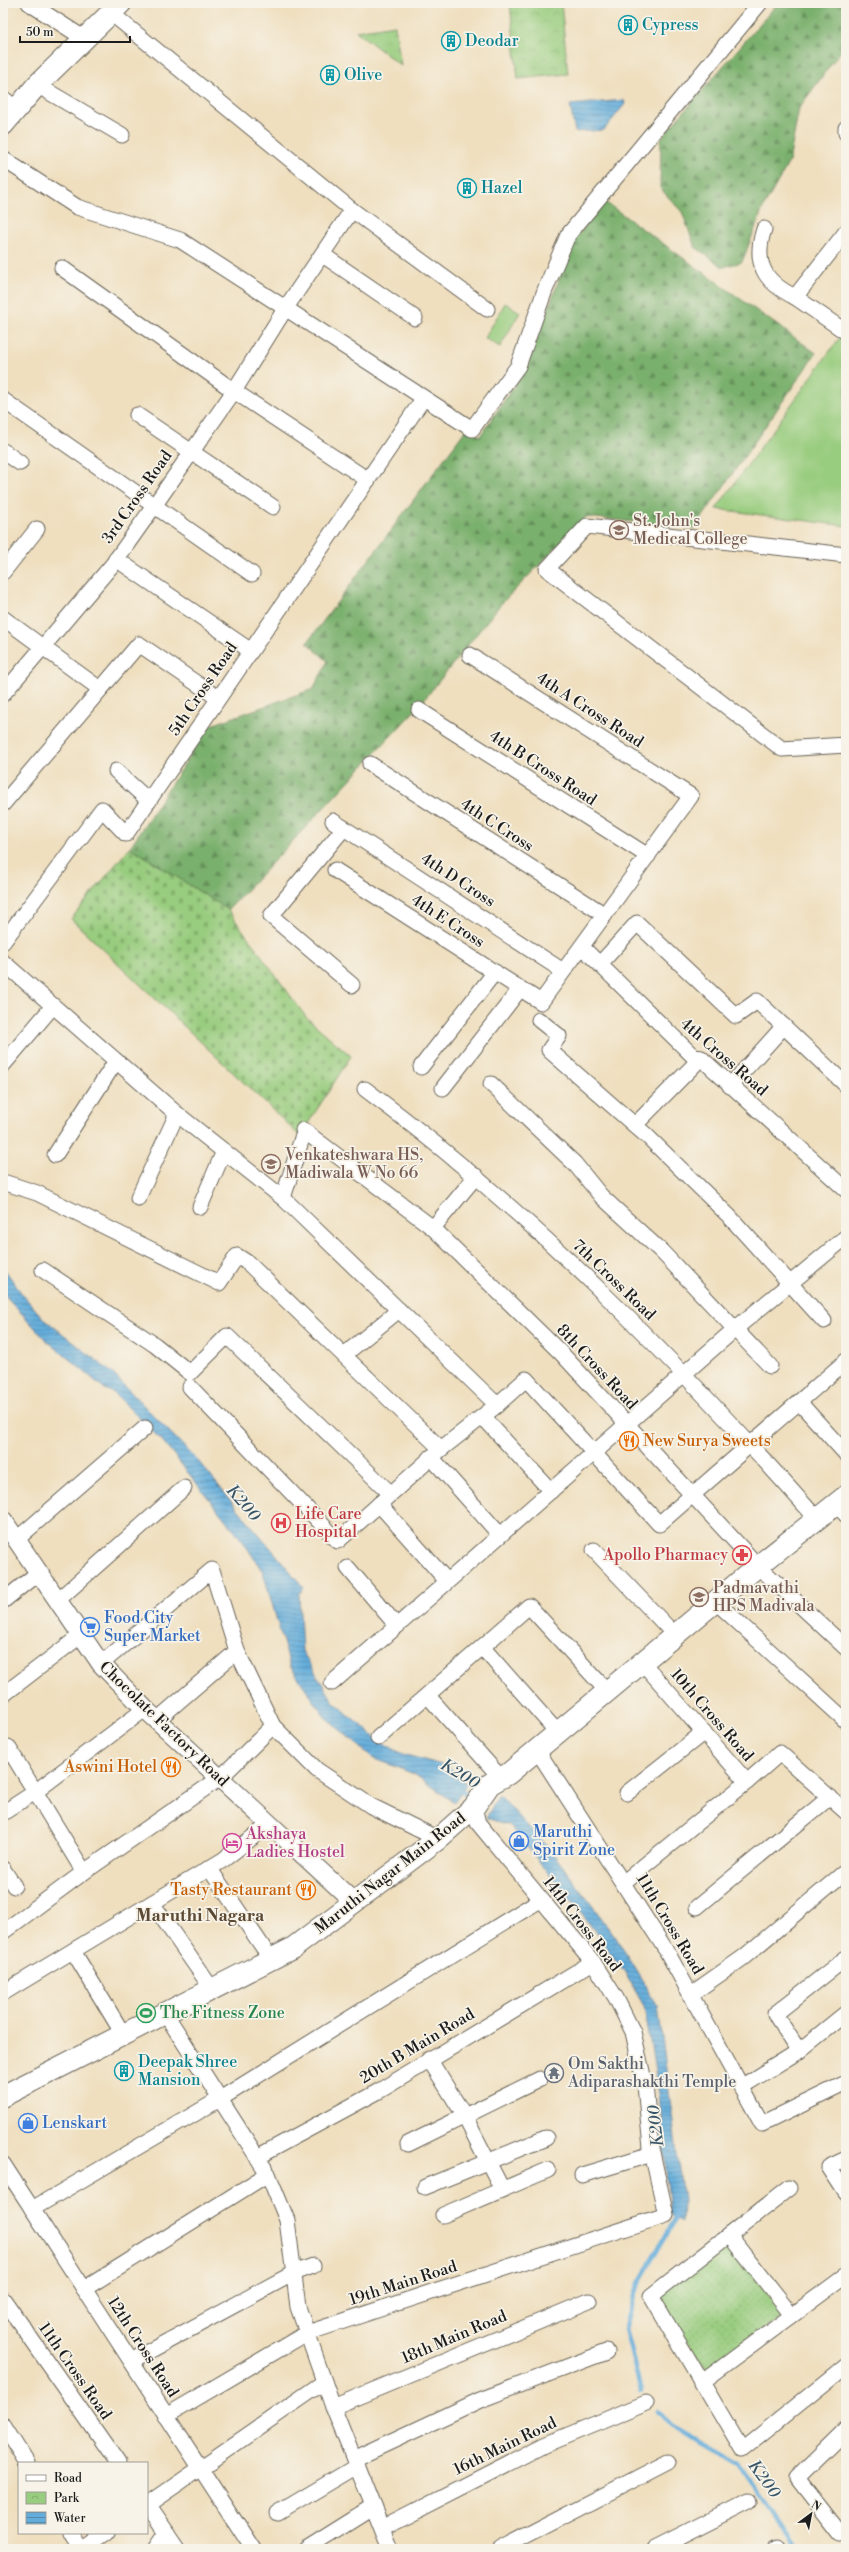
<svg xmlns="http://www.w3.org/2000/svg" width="849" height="2552" font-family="'Libre Bodoni',serif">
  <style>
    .grass { fill: url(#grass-dots); stroke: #5a744d }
    .forest { fill: url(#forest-firs); stroke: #4b6644 }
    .cemetery { fill: url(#cemetery-stones); stroke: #5a744d }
    .park { fill: url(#park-crowns); stroke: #5a744d }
    .garden { fill: #98cc7e; stroke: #5a744d }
    .water { fill: url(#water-rules); stroke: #40647c }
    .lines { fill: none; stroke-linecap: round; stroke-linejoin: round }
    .stream { stroke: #64addb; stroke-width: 4.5 }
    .minor-casing { stroke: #666055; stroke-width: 17 }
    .tertiary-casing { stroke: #666055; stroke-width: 20 }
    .secondary-casing { stroke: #666055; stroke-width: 23 }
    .minor { stroke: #fff; stroke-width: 15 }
    .tertiary { stroke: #fff; stroke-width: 18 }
    .secondary { stroke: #fff; stroke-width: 21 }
    .labels { text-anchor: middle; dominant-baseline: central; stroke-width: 3.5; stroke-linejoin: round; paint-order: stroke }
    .culture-label { font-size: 16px; fill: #0d838f; stroke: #f7f3e8; text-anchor: start }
    .street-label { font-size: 16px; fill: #1c1c1c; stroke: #f7f3e8 }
    .education-label { font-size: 16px; fill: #785e54; stroke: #f7f3e8; text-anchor: start }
    .food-label { font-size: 16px; fill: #c56008; stroke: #f7f3e8; text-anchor: end }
    .health-label { font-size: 16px; fill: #be3a42; stroke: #f7f3e8; text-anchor: start }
    .shop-label { font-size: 16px; fill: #366cbe; stroke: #f7f3e8; text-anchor: start }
    .hotel-label { font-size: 16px; fill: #b23c85; stroke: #f7f3e8; text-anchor: start }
    .leisure-label { font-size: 16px; fill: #27864d; stroke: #f7f3e8; text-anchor: start }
    .worship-label { font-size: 16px; fill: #5b616d; stroke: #f7f3e8; text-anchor: start }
    .water-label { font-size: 17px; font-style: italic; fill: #395668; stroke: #f7f3e8 }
    .neighbourhood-label { font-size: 17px; font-weight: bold; fill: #5b4933; stroke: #f7f3e8 }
  </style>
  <defs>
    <pattern id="grass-dots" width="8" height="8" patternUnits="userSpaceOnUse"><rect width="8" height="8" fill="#98cc7e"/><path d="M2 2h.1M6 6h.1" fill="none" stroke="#82af6c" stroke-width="1.8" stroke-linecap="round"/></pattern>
    <pattern id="forest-firs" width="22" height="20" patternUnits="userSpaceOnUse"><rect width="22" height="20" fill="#7ab06d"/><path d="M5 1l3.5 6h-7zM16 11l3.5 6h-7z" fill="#638e59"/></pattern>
    <pattern id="cemetery-stones" width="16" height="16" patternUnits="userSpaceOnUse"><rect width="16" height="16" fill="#98cc7e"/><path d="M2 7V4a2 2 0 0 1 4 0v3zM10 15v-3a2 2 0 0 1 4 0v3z" fill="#82af6c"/></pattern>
    <pattern id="park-crowns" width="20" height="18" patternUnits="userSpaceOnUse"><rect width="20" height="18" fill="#98cc7e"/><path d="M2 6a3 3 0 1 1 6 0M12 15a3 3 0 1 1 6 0" fill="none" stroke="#82af6c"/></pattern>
    <pattern id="water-rules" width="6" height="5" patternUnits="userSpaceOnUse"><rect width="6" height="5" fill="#64addb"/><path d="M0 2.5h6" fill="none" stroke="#528cb1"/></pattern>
  </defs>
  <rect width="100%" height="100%" fill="#f7f3e8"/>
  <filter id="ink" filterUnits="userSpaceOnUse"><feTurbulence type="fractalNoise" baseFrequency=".025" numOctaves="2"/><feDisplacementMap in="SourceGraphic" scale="8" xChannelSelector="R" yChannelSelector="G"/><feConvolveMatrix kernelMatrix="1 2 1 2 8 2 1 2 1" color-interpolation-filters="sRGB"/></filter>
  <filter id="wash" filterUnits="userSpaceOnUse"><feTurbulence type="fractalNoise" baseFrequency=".012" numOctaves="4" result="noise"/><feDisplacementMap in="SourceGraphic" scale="16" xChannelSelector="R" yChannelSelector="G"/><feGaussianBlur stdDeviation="0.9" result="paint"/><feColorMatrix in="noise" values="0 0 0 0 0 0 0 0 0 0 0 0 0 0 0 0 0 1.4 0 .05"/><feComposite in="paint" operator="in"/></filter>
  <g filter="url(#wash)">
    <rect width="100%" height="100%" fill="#efdfbf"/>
    <polygon class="grass" points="730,2241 784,2315 708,2370 654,2297"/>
    <g class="forest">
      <polygon points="778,3 846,3 846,44 799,108 789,162 763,208 742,262 723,267 695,247 682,212 660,188 661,138"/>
      <polygon points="605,202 816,353 695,528 586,517 500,605 419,706 228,910 130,847 209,726 313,689 328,661 307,643 467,428 480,436 526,369 574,239"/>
    </g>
    <polygon class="cemetery" points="130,847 228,910 306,1017 351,1056 300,1136 71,919"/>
    <g class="park">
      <polygon points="510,3 561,3 568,74 518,79"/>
      <polygon points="395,25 401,66 356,31"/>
    </g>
    <g class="garden">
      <polygon points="505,303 520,312 500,347 485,338"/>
      <polygon points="843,333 846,335 846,526 716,509"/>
    </g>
    <g class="water">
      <polygon points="624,100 625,104 604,130 575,132 570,105"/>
      <polygon points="3,1267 22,1294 43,1318 111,1372 198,1461 304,1588 299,1594 302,1651 333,1701 379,1741 403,1754 449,1767 467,1784 454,1802 414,1774 373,1758 325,1717 290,1666 263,1572 244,1543 166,1445 114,1393 105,1389 45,1339 3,1293"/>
      <polygon points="499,1795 552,1852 615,1936 658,2006 683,2200 682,2223 670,2214 659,2094 644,2006 626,1975 583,1915 509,1825 486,1818"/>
    </g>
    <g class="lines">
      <g class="stream">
        <polyline points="457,1788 475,1798"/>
        <polyline points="641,2391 625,2329 639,2282 676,2218 676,2214"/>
        <polyline points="658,2411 670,2425 741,2465 798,2549"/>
        <polyline points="841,2549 846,2545"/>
      </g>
    </g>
  </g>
  <g filter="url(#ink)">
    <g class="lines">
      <g class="minor-casing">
        <g id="minor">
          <polyline points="29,3 85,39"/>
          <polyline points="111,13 352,210 487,309"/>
          <polyline points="37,85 122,135"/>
          <polyline points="3,98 16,109"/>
          <polyline points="846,128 846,133"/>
          <polyline points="3,159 77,207 180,240 472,429 518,366 545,290 568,235 760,3"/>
          <path d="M764,229C753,263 764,282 795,297"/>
          <polyline points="846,232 795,297 846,332"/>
          <polyline points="323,255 415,318"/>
          <polyline points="62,268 234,391 368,480"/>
          <polyline points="3,400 252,574"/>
          <polyline points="137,415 273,507"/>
          <polyline points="3,451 20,463"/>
          <polyline points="846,555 587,526 547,569 782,749 846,745"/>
          <polyline points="116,559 251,651"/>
          <polyline points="3,572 37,529"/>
          <polyline points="3,618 100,689"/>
          <polyline points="3,694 113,564 154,506 234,391 285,309 352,210"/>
          <polyline points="419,710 648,856"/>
          <polyline points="370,764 605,915"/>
          <polyline points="116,771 149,801"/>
          <polyline points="3,804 139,644 218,698"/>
          <polyline points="333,821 563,971"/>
          <polyline points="344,828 271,916 352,985"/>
          <polyline points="335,870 541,1002 691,796 470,655"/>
          <polyline points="3,942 102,809 126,834 423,399"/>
          <polyline points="582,947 694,1057 701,1058 846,1190"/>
          <polyline points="3,962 177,1114 283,1198 497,1405"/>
          <polyline points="600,964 637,923 736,1016 757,1001 846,1085"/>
          <polyline points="539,1020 559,1036 549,1050 647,1136 729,1216 824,1321"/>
          <polyline points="3,1065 53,1006"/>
          <polyline points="421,1067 495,972"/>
          <polyline points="491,1084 575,1164 601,1196 662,1252 770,1366"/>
          <polyline points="730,1086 784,1026"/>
          <polyline points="443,1088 520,989"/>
          <path d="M365,1089C532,1213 679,1363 817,1519"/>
          <polyline points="635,1125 701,1058"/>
          <polyline points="303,1130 433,1228 562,1354 758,1566 846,1648"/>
          <polyline points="55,1155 116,1061"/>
          <polyline points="3,1182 37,1193 219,1283 237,1256 248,1263 441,1449"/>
          <polyline points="138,1198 177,1114"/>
          <polyline points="283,1198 302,1138 306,1133"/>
          <polyline points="200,1207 224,1151"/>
          <polyline points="433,1228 476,1176"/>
          <polyline points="43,1270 155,1345 190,1373 227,1336 390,1493"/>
          <polyline points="344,1355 399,1310"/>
          <polyline points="190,1387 338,1541 441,1449 497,1405 526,1379 659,1524 846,1361"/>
          <polyline points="799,1402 846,1454"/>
          <polyline points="483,1417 551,1491"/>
          <polyline points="431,1457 500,1535"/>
          <polyline points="379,1504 447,1581"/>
          <polyline points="837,1505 846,1515"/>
          <polyline points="17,1539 145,1428"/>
          <polyline points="594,1550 675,1635"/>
          <polyline points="348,1568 397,1626"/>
          <polyline points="58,1600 184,1488"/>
          <polyline points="3,1601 38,1573"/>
          <polyline points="715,1601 846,1721"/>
          <polyline points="482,1647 558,1733"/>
          <polyline points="642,1662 747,1782 780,1753 846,1812"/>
          <polyline points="101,1664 212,1570 237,1651 273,1726 317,1770 371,1806 438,1839"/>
          <polyline points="332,1683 735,1329 846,1237"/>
          <polyline points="3,1695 80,1636"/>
          <polyline points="428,1696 501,1778"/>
          <polyline points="157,1720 237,1651"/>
          <polyline points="378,1738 529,1606 607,1691"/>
          <polyline points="8,1747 84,1872"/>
          <polyline points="537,1750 666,1950 762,2124 846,2083"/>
          <polyline points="627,1793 704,1732"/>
          <polyline points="3,1813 35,1792 145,1709"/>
          <polyline points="209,1868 271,1959"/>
          <polyline points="3,1869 14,1886"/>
          <polyline points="624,1882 747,1782"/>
          <polyline points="152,1903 212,1989"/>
          <polyline points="697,1907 830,1797"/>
          <polyline points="3,1932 84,1872 220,1778 273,1726"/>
          <polyline points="73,1951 123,2034"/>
          <polyline points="3,1993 223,1860 270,1824"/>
          <polyline points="690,1995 744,1957 846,1871"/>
          <polyline points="165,2013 268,2174 287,2220 298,2307 333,2407 390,2549"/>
          <polyline points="799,2051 775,2014 846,1958"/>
          <polyline points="429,2059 464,2115 502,2189"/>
          <polyline points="741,2087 799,2051 846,2013"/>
          <polyline points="408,2144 540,2079"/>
          <polyline points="257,2157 379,2091 593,1962"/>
          <polyline points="846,2159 829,2167 846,2193"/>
          <polyline points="3,2164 253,2549"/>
          <polyline points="582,2175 652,2154"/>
          <polyline points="425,2187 546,2138"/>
          <polyline points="789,2188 651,2296 742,2450 846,2366"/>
          <polyline points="32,2209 220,2099 540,1900"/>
          <polyline points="443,2215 548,2170"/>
          <polyline points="729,2235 792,2315"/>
          <polyline points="84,2289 268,2174"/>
          <polyline points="3,2299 118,2463"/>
          <polyline points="131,2361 294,2273 313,2266"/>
          <polyline points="701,2383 844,2277"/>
          <polyline points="333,2407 589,2301"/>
          <polyline points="166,2416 307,2333 666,2215 651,2148 645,2085 633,2032 616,1998 593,1962 478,1823 474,1807"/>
          <polyline points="3,2425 27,2463"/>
          <polyline points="354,2459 480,2400 606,2352"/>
          <polyline points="147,2504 178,2549"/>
          <polyline points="147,2505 324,2382"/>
          <polyline points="278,2513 357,2466"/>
          <polyline points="382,2528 544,2445 646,2403"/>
          <polyline points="72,2533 82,2549"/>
          <polyline points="840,2533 797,2478 846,2430"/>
          <polyline points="84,2549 107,2533"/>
          <polyline points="156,2549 167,2533"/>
          <polyline points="306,2549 373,2507"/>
          <polyline points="500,2549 668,2462"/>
          <polyline points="654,2549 749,2501"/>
          <polyline points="774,2549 777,2548"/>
        </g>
      </g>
      <g class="tertiary-casing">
        <polyline id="tertiary" points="3,1520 101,1664 145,1709 354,1902"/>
      </g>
      <g class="secondary-casing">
        <g id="secondary">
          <polyline points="3,125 37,85 121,3"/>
          <polyline points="3,2096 293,1948 438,1839 474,1807 490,1784 508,1774 758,1566 846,1496"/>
        </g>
      </g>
      <use href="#minor" class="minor"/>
      <use href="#tertiary" class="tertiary"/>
      <use href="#secondary" class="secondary"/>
    </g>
  </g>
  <defs>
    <g id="building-ring" transform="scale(1)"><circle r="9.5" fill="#f7f3e8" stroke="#0f9aa8" stroke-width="1.5"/><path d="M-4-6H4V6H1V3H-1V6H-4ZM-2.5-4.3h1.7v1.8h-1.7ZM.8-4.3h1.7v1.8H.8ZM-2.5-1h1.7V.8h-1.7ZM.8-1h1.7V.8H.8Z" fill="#0f9aa8"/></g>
    <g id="university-ring" transform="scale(1)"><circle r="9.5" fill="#f7f3e8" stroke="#8d6e63" stroke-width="1.5"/><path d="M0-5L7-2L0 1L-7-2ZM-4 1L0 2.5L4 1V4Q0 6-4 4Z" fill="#8d6e63"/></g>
    <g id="school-ring" transform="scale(1)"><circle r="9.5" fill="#f7f3e8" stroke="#8d6e63" stroke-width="1.5"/><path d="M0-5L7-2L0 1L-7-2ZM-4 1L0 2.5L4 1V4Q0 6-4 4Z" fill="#8d6e63"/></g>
    <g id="restaurant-ring" transform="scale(1)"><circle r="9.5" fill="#f7f3e8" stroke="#e8710a" stroke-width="1.5"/><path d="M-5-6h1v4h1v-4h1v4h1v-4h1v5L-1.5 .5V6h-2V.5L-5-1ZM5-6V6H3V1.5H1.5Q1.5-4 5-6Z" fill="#e8710a"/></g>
    <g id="hospital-ring" transform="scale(1)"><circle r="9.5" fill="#f7f3e8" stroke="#e0444e" stroke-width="1.5"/><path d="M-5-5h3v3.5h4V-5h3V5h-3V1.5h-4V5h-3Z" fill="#e0444e"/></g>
    <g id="pharmacy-ring" transform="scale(1)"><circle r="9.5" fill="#f7f3e8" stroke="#e0444e" stroke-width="1.5"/><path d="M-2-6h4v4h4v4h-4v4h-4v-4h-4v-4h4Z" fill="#e0444e"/></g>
    <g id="supermarket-ring" transform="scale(1)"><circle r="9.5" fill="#f7f3e8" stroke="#3f7fe0" stroke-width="1.5"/><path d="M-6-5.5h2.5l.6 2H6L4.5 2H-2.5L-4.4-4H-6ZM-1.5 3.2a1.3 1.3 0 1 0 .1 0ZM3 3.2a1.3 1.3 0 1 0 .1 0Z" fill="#3f7fe0"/></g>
    <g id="shop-ring" transform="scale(1)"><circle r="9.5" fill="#f7f3e8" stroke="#3f7fe0" stroke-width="1.5"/><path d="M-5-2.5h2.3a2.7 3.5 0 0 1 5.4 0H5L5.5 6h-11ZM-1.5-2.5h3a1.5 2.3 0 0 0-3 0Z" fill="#3f7fe0"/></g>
    <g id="hotel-ring" transform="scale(1)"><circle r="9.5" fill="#f7f3e8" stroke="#d1479c" stroke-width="1.5"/><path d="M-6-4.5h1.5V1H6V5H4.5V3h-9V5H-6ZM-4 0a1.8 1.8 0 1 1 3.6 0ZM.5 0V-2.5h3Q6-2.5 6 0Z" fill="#d1479c"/></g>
    <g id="stadium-ring" transform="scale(1)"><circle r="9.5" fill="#f7f3e8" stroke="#2e9e5b" stroke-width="1.5"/><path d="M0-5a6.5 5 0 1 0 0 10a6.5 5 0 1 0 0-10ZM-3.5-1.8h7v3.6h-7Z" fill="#2e9e5b"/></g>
    <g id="temple-ring" transform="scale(1)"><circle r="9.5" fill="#f7f3e8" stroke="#6b7280" stroke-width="1.5"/><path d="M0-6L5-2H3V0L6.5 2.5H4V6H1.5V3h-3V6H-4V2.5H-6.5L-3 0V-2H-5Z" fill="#6b7280"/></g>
  </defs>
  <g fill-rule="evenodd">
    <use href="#building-ring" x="628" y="25"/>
    <use href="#building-ring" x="451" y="41"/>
    <use href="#building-ring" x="330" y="75"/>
    <use href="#building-ring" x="467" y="188"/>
    <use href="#university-ring" x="619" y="530"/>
    <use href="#school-ring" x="271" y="1164"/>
    <use href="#restaurant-ring" x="629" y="1441"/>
    <use href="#hospital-ring" x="281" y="1523"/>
    <use href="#pharmacy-ring" x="742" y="1555"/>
    <use href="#school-ring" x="699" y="1597"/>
    <use href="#supermarket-ring" x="90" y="1627"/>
    <use href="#restaurant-ring" x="171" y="1767"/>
    <use href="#shop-ring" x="519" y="1841"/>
    <use href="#hotel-ring" x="232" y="1843"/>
    <use href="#restaurant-ring" x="306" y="1890"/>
    <use href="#stadium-ring" x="146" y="2013"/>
    <use href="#building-ring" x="124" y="2071"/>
    <use href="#temple-ring" x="554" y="2073"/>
    <use href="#shop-ring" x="28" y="2123"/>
  </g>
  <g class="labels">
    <g class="culture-label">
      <text x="642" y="25">Cypress</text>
      <text x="465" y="41">Deodar</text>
      <text x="344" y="75">Olive</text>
      <text x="481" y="188">Hazel</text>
      <text x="138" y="2062">Deepak Shree<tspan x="138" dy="18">Mansion</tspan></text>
    </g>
    <g class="street-label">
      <text transform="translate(137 497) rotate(-55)">3rd Cross Road</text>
      <text transform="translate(203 689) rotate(-56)">5th Cross Road</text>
      <text transform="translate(590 710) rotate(33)">4th A Cross Road</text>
      <text transform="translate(543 768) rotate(33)">4th B Cross Road</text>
      <text transform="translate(497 825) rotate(33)">4th C Cross</text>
      <text transform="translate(458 880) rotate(33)">4th D Cross</text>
      <text transform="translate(448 921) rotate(33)">4th E Cross</text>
      <text transform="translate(724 1057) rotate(41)">4th Cross Road</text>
      <text transform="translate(614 1280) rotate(44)">7th Cross Road</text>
      <text transform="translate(597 1367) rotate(47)">8th Cross Road</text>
      <text transform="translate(712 1715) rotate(49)">10th Cross Road</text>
      <text transform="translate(164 1724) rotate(44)">Chocolate Factory Road</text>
      <text transform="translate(390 1873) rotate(-38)">Maruthi Nagar Main Road</text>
      <text transform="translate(582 1924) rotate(52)">14th Cross Road</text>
      <text transform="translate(670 1924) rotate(59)">11th Cross Road</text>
      <text transform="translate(417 2046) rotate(-31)">20th B Main Road</text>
      <text transform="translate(403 2283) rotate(-18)">19th Main Road</text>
      <text transform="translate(454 2337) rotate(-23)">18th Main Road</text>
      <text transform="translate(143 2347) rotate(57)">12th Cross Road</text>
      <text transform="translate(75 2371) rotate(55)">11th Cross Road</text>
      <text transform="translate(505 2446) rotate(-26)">16th Main Road</text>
    </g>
    <g class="education-label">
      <text x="633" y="521">St. John's<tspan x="633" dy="18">Medical College</tspan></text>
      <text x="285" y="1155">Venkateshwara HS,<tspan x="285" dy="18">Madiwala W No 66</tspan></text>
      <text x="713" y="1588">Padmavathi<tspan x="713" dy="18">HPS Madivala</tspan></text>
    </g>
    <g class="food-label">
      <text x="643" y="1441" text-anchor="start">New Surya Sweets</text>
      <text x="157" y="1767">Aswini Hotel</text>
      <text x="292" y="1890">Tasty Restaurant</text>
    </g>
    <g class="health-label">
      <text x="295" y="1514">Life Care<tspan x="295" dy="18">Hospital</tspan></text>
      <text x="728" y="1555" text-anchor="end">Apollo Pharmacy</text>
    </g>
    <g class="shop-label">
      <text x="104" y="1618">Food City<tspan x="104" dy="18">Super Market</tspan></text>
      <text x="533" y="1832">Maruthi<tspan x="533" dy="18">Spirit Zone</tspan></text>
      <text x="42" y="2123">Lenskart</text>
    </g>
    <g class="hotel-label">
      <text x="246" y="1834">Akshaya<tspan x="246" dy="18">Ladies Hostel</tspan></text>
    </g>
    <g class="leisure-label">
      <text x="160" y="2013">The Fitness Zone</text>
    </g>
    <g class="worship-label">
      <text x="568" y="2064">Om Sakthi<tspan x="568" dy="18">Adiparashakthi Temple</tspan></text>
    </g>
    <g class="water-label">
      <text transform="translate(243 1503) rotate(49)">K200</text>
      <text transform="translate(460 1774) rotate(30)">K200</text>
      <text transform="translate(656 2126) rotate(-97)">K200</text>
      <text transform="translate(764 2479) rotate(54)">K200</text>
    </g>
    <g class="neighbourhood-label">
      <text x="200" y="1916">Maruthi Nagara</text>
    </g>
  </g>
  <rect width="849" height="2552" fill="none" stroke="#f7f3e8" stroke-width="16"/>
  <rect x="18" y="2462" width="130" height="72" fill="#f7f3e8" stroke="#9f9d96"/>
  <rect x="26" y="2475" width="20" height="6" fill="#ffffff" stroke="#9f9d96"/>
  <text x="54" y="2482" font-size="12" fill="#1c1c1c">Road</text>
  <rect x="26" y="2492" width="20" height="12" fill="url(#park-crowns)" stroke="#9f9d96"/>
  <text x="54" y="2502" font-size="12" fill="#1c1c1c">Park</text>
  <rect x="26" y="2512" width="20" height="12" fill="url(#water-rules)" stroke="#9f9d96"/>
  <text x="54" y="2522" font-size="12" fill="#1c1c1c">Water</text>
  <g transform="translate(811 2514) rotate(32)" stroke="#f7f3e8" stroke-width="3" paint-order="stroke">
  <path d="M0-3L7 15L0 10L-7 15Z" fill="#1c1c1c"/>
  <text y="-6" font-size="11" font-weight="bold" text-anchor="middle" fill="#1c1c1c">N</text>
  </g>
  <path d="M20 36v6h110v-6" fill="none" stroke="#1c1c1c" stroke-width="2"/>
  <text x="26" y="36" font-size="12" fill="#1c1c1c" stroke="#f7f3e8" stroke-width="3" paint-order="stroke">50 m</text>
</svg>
